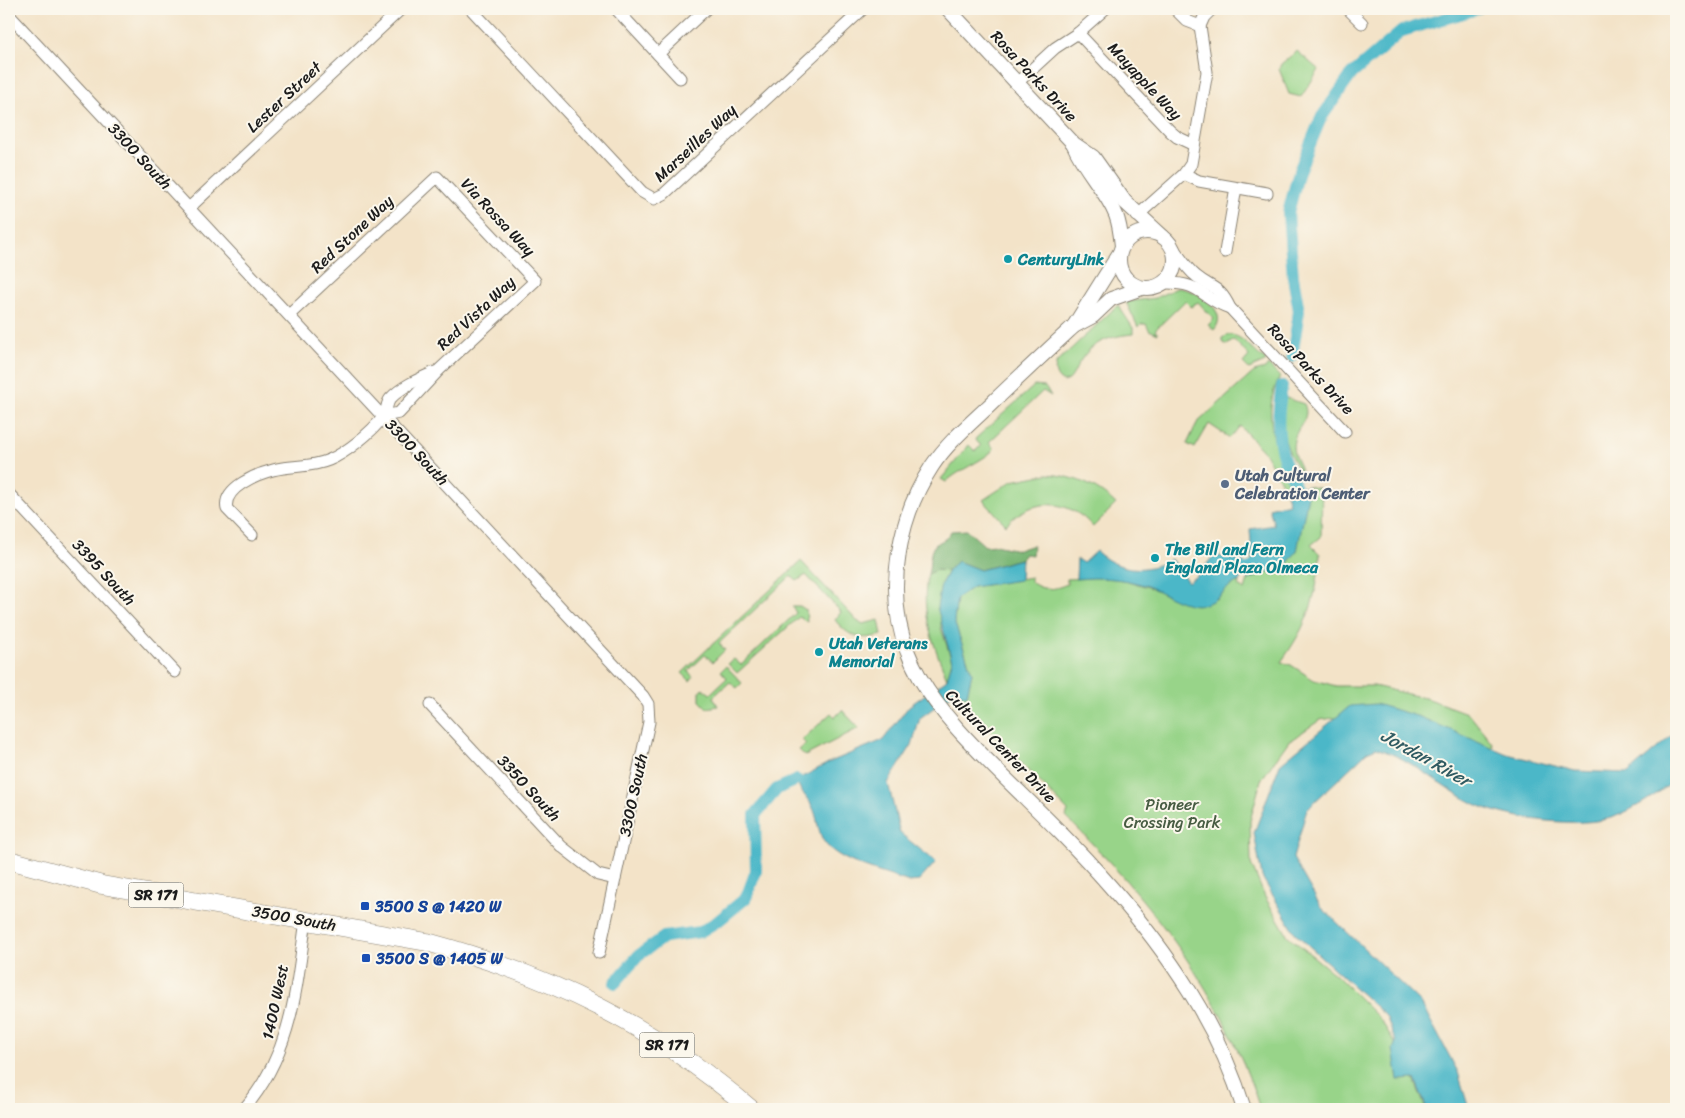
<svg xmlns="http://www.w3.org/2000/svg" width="1685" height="1118" font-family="Sriracha,sans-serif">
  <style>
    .green { fill: #98d489; stroke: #5a7852 }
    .forest { fill: #7ab675; stroke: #4b6948 }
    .water { fill: #4cb7c8; stroke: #346a72 }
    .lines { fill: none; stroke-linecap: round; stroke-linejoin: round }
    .canal { stroke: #4cb7c8; stroke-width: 12 }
    .minor-casing { stroke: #888072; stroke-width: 13 }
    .tertiary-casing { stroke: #888072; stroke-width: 16 }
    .primary-casing { stroke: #888072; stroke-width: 19 }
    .minor { stroke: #fff; stroke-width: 11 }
    .tertiary { stroke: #fff; stroke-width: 14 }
    .primary { stroke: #fff; stroke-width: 18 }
    .culture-dot { fill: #0f9aa8; stroke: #fbf7ec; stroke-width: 2 }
    .service-dot { fill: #5c6f8a; stroke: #fbf7ec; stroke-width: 2 }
    .transit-dot { fill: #1a4fb4; stroke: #fbf7ec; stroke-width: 2 }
    .labels { text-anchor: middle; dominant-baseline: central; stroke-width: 4; stroke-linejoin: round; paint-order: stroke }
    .shield { fill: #fbf7ec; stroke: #5f5e5a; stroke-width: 1 }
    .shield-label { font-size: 15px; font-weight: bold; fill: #1c1c1c }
    .street-label { font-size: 16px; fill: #1c1c1c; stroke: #fbf7ec }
    .culture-label { font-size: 16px; font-weight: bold; fill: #0d838f; stroke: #fbf7ec; text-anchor: start }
    .service-label { font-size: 16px; font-weight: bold; fill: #4e5e75; stroke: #fbf7ec; text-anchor: start }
    .park-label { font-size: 16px; fill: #475c42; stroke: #fbf7ec }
    .transit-label { font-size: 16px; font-weight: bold; fill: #164399; stroke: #fbf7ec; text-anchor: start }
    .water-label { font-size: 18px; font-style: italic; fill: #2f5a61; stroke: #fbf7ec }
  </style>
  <rect width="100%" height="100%" fill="#fbf7ec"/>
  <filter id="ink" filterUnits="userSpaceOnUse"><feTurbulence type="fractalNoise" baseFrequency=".02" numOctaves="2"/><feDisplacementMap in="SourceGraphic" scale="10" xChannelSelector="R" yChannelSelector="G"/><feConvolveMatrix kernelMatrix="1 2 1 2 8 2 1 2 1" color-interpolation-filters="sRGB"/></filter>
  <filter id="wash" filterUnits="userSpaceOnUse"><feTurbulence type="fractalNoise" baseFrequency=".0096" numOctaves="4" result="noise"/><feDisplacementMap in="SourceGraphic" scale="20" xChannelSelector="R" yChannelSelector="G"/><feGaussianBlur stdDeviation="1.12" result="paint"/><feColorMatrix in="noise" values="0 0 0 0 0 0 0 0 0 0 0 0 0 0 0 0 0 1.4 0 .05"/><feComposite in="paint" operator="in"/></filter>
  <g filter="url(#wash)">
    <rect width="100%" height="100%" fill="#f3e3c8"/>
    <g class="green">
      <polygon points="1297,51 1319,70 1301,97 1289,94 1279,69 1281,64"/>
      <path d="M1177,288C1195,288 1231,311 1214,330L1208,325L1214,319L1198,302L1191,307L1185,301L1155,330L1158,334L1149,330L1146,324H1142L1138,327L1126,302L1155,298Z"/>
      <path d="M1118,305L1133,328V334C1112,336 1093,341 1081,360C1076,366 1075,374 1069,380L1064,382C1056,379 1053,370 1057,362Z"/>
      <path d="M1228,335C1244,334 1253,353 1266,360L1265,362L1249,369L1243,363L1249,356L1234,340L1227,345L1222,342V338Z"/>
      <path d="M1268,365L1280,377C1260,411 1277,453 1289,487L1285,489L1265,453L1240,426L1230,438L1209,424L1195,448L1187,444L1197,423L1254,372L1265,369Z"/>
      <path d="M1034,386L1045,387L1051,396L1043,391L989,442L994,449C987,459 958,470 946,482L941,479L969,445L975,451L981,446L975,439Z"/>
      <path d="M1286,398L1304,404C1311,419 1297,426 1294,440C1290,456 1301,463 1301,473C1288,455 1274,420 1286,398Z"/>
      <path d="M1047,474C1074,476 1096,485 1116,504L1093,527C1069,498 1031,497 1006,525L983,500L1012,481Z"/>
      <path d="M1307,486L1322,489L1321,537L1311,545L1320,554C1317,599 1307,626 1281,662L1291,665L1314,680L1336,686H1374L1429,699L1469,714L1493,744L1490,757L1353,715L1320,720L1288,742L1261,780L1250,821L1251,864L1265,897L1288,936L1336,975L1380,1019L1407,1062L1426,1109H1260C1225,995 1150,900 1066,817L1068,811L954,693L967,695L972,673L954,621L957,598L973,587L1031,577V582C1043,591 1054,590 1067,584V579L1104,577L1125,580L1161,591L1216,599L1233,583L1240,581L1238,586L1245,590L1248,580L1287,564L1309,491Z"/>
      <path d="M801,561L857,621L863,624L879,620L882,635C860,641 849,637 835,620L841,612L806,575L797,581L791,576L719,643L725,650L713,662L705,655L688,671L693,677L690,681L682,673Z"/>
      <path d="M936,570L948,571L941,584V628L952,661L947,679C934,645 919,611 928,574Z"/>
      <polygon points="792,606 800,606 806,610 807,622 799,617 737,673 728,664 734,659 741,665 796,613"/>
      <polygon points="726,666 742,683 737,688 730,682 713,697 718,706 707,708 700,701 700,692 703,688 710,694 727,678 721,671"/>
      <polygon points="842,710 859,728 805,756 799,750 806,744 802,740 831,713 835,717"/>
    </g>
    <path class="forest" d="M967,530L985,546L995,545L1018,550L1033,545L1032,555L1025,554L1021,559L980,570L957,561L948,571L936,570L928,574C931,565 928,553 935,545C942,540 947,540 951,531Z"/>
    <g class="water">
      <polygon points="1307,486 1309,491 1297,551 1287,564 1248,580 1252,559 1250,529 1274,525 1269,508 1289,503 1286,493"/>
      <path d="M1096,551C1118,571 1145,574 1171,559L1188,582L1198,575L1214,555L1244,561L1240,581C1226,585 1220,600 1205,604C1184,609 1163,591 1144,585C1120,578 1100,577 1076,579L1077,559L1083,563Z"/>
      <path d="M1021,559L1020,580L973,587L957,598L954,621L972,673L967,695L954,693L920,718L912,745L888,783L900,833L936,862L919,881L909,882C885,873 835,862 823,840C817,829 818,817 812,806C807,796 799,792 797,780L830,762L883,740L909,706L947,679L952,661L937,607L941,584L948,571L957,561L980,570Z"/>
      <path d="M1376,704L1420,717L1507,754L1575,771L1628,773L1676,732V780C1657,794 1637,808 1614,817C1580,829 1508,819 1475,804C1442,788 1413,759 1376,748L1367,752L1307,809L1293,858L1321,907L1421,1003L1458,1072L1469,1109H1427L1415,1079L1398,1080L1393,1049L1396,1042L1386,1016L1295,933L1262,877L1254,833L1280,764L1350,706Z"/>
    </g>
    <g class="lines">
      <g class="canal">
        <polyline points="1292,357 1299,311 1293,277 1288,213 1299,171 1321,118 1352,74 1402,31 1477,9"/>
        <path d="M1282,386C1278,410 1276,433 1283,456C1289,476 1298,482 1298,505"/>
        <polyline points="1227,573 1251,568 1264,560"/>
        <polyline points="615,983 639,955 664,937 700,932 718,921 746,898 756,871 755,815 777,789 797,780"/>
      </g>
    </g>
  </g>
  <g filter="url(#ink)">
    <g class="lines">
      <g class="minor-casing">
        <g id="minor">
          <polyline points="471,9 642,192 654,199 664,194 863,9"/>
          <polyline points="616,9 680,78"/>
          <polyline points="1175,9 1187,21 1200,26"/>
          <polyline points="1348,9 1362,23"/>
          <polyline points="9,15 643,696 648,704 649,722 599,953"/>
          <polyline points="1078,33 1170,131 1177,137 1194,145"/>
          <polyline points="658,54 706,9"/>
          <polyline points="1017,83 1055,48 1078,33 1105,9"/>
          <polyline points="1184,174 1199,181 1267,193"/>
          <polyline points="189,208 401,9"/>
          <polyline points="1137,216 1184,174 1191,164 1207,72 1200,26 1204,17 1212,9"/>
          <path d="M1173,248C1180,257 1187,269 1196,276C1213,290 1219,285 1230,308L1345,432"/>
          <polyline points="1225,252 1236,188"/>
          <path d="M1164,283C1203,282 1199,298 1230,308"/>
          <polyline points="289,315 437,177 535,281 439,370 399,413 384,416"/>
          <polyline points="9,494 175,672"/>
          <path d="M252,535L227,509C222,488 257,474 273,470C292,465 310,468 329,460C346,453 372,432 383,417C387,412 386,404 390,399C402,386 419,379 435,372"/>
          <polyline points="430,705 561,846 598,875 615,879"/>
          <path d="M244,1109C292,1053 296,990 306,920"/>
        </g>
      </g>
      <g class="tertiary-casing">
        <g id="tertiary">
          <polyline points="948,9 1074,144 1093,157 1125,202 1163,237"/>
          <path d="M1074,145C1085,171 1106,190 1116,215C1120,225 1121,236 1122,246"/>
          <circle cx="1147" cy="260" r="28"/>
          <path d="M1142,288L1111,299L1093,316L1074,326C1046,352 1019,377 992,403C971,423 948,442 932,466C915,492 904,521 899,552C882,656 938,711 1005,778C1041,813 1077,848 1110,886C1168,952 1218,1024 1244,1109"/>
          <polyline points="1074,326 1119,254"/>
        </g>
      </g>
      <g class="primary-casing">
        <path id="primary" d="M9,860L102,885L427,942C552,976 652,1025 751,1109"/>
      </g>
      <use href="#minor" class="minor"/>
      <use href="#tertiary" class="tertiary"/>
      <use href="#primary" class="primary"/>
    </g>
  </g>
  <g class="culture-dot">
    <circle cx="1008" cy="259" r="5"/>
    <circle cx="1155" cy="558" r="5"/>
    <circle cx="819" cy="652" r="5"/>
  </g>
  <circle class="service-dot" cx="1225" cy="484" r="5"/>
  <g class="transit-dot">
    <rect x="360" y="901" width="10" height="10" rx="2.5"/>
    <rect x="361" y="953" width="10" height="10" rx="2.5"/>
  </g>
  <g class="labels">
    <g class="shield">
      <rect x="128.5" y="882.5" width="55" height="25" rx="4"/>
      <rect x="639.5" y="1032.5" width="55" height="25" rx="4"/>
    </g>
    <g class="shield-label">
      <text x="156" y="895">SR 171</text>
      <text x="667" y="1045">SR 171</text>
    </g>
    <g class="street-label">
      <text transform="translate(1034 76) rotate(47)">Rosa Parks Drive</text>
      <text transform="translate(1145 81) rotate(47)">Mayapple Way</text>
      <text transform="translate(284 97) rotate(-43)">Lester Street</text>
      <text transform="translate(695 143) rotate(-43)">Marseilles Way</text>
      <text transform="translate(140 156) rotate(47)">3300 South</text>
      <text transform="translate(498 217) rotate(47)">Via Rossa Way</text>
      <text transform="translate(352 234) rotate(-43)">Red Stone Way</text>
      <text transform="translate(476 313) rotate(-43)">Red Vista Way</text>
      <text transform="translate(1311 369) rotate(47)">Rosa Parks Drive</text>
      <text transform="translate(417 452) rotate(47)">3300 South</text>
      <text transform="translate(104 572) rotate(47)">3395 South</text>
      <text transform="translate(1001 746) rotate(46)">Cultural Center Drive</text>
      <text transform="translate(529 788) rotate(47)">3350 South</text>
      <text transform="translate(633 795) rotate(-78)">3300 South</text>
      <text transform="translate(294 918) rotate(10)">3500 South</text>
      <text transform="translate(275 1002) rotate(-78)">1400 West</text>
    </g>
    <g class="culture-label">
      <text x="1018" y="259">CenturyLink</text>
      <text x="1165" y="549">The Bill and Fern<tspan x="1165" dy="18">England Plaza Olmeca</tspan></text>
      <text x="829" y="643">Utah Veterans<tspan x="829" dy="18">Memorial</tspan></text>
    </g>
    <g class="service-label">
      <text x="1235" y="475">Utah Cultural<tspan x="1235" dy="18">Celebration Center</tspan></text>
    </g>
    <g class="park-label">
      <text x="1172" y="804">Pioneer<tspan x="1172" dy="18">Crossing Park</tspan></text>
    </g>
    <g class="transit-label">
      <text x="375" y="906">3500 S @ 1420 W</text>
      <text x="376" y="958">3500 S @ 1405 W</text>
    </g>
    <g class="water-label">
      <text transform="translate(1426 758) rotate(29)">Jordan River</text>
    </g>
  </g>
  <rect width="1685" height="1118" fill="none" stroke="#fbf7ec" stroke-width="30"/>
</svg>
